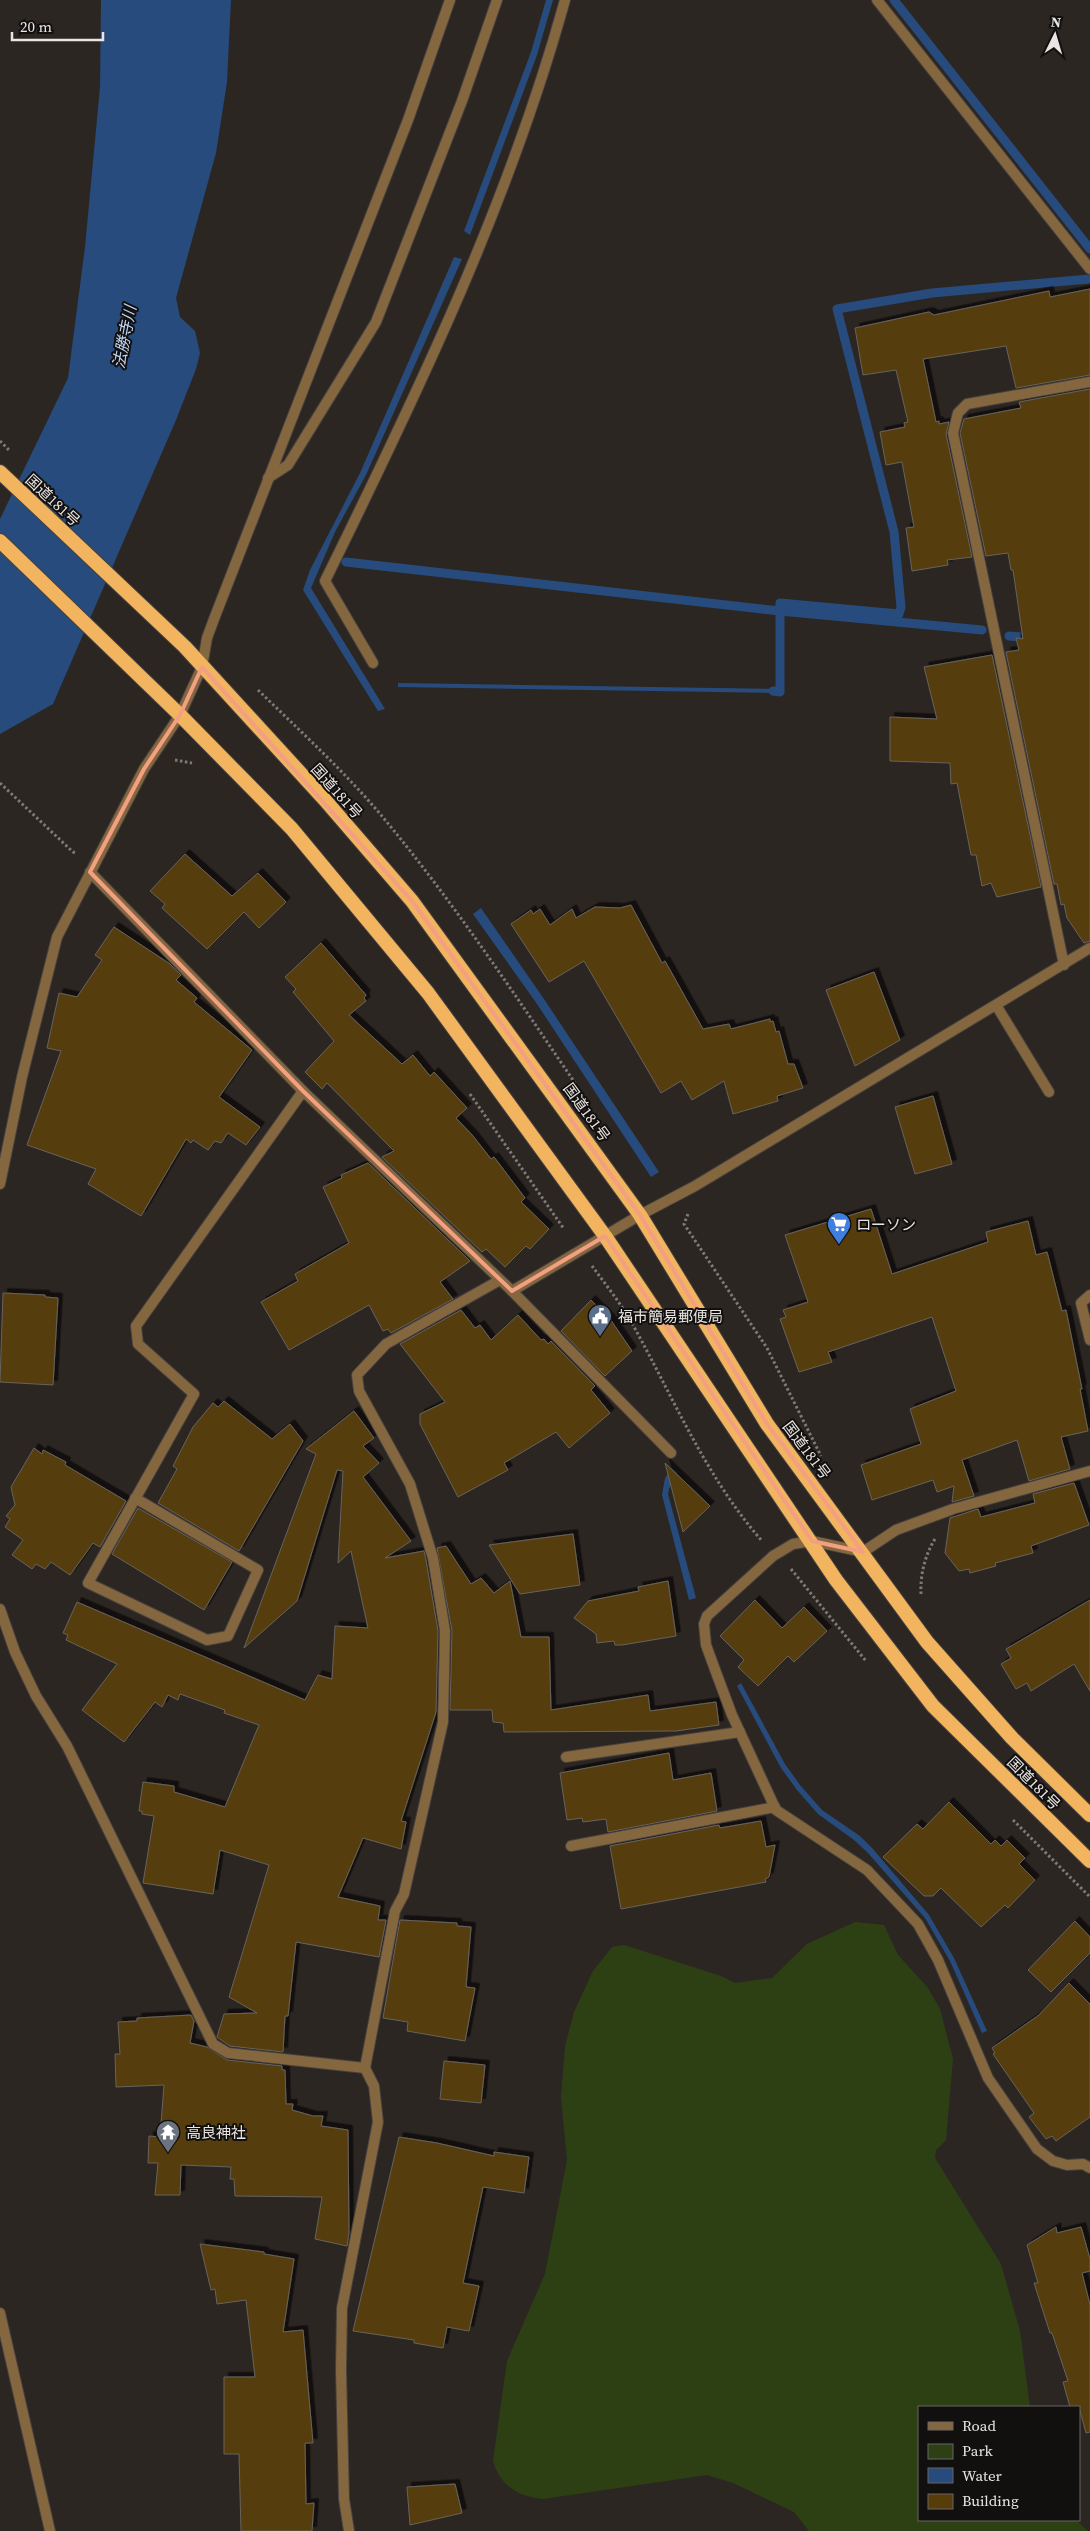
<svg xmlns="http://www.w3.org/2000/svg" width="1090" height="2531" font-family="'Source Serif 4','Noto Sans JP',serif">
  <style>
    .green { fill: #2d4014 }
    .water { fill: #264b7c }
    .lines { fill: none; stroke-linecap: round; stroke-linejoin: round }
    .stream { stroke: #264b7c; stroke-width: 9 }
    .building { fill: #573d09; stroke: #67635e; filter: url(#shadow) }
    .service-casing { stroke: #46413e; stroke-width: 12 }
    .minor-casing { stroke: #46413e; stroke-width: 12 }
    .trunk-casing { stroke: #46413e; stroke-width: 16 }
    .path { stroke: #7f7a77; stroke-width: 3; stroke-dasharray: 2.5 2.5; stroke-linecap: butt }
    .service { stroke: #85673f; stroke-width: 10 }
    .minor { stroke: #85673f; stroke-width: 10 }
    .trunk { stroke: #f2b45e; stroke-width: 14 }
    .marked { fill: none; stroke: #f39f82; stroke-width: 4; stroke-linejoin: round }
    .labels { text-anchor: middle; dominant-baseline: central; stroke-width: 4; stroke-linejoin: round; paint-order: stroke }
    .street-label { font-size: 15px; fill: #e9e5e3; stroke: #12100f }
    .poi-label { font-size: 15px; fill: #e9e5e3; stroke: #12100f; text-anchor: start }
    .water-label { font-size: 16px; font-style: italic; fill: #bed5f4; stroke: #12100f }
  </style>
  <defs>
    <filter id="shadow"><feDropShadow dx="4.5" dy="-4.5" stdDeviation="0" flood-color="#0009"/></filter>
  </defs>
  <rect width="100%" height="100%" fill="#2c2623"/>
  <path class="green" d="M855,1922L884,1925L898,1955L928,1988L940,2009L953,2059L946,2140L936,2150L935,2158L1001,2264L1020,2331L1030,2407H919V2520H1076L1088,2531H809L794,2512L733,2483L707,2475L543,2499C518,2496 501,2487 493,2461L507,2361L545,2274L567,2160L561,2097L565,2046L574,2012L593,1971L612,1947L624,1945L721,1976L735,1983L772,1978L807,1944Z"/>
  <g class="water">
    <polygon points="101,0 231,0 227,82 216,153 176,298 180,317 195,331 200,353 196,369 176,420 53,704 0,734 0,519 68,378 85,247 100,87"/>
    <polygon points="546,0 553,0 537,55 470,235 464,231 531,52"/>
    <polygon points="454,257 462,259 366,475 335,532 311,588 385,709 378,711 303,590 310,570 360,473"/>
    <polygon points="398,683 781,689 781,693 398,687"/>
    <polygon points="481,908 546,1002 659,1172 651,1177 537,1004 473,914"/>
    <polygon points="671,1468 678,1472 669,1489 668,1494 696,1598 689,1600 662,1495 665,1478"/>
    <polygon points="741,1683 785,1764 800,1785 822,1810 860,1836 873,1849 929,1915 954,1958 987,2031 982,2033 950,1961 925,1918 868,1853 854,1840 818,1814 797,1790 781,1768 737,1686"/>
  </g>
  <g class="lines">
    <g class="stream">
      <polyline points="894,0 1090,249"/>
      <polyline points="346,562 780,611 982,630"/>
      <polyline points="1009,636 1033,638"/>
      <polyline points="773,691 780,692 780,603 899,614 901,607 894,532 837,309 932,293 1089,279"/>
    </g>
  </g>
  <g class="building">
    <polygon points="1090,289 1090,375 1016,388 1006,346 923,359 936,422 939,421 939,424 949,422 946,434 972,557 947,560 948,565 912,571 906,528 914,527 902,462 886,465 880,432 905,427 904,423 908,422 896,370 863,375 855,328 929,312 934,315 1049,291 1050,297"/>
    <polygon points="1090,389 1090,941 1084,943 1067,918 1064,904 1061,905 1057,884 1054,884 1006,652 1019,650 1016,638 1023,639 1013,570 1011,570 1008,553 986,556 960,433 964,419 1021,408 1019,402"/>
    <polygon points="992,655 1041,887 997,897 991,883 982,886 976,855 971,855 957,783 951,784 950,763 890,761 890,717 937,719 924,667"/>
    <polygon points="185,854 232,896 258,873 286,902 259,928 244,912 207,949 162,908 165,904 150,891"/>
    <polygon points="631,905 662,963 665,961 703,1029 729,1024 731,1029 770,1019 770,1022 773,1021 776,1032 779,1031 788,1064 794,1064 803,1088 777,1096 778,1101 733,1114 724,1081 692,1100 681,1081 661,1093 584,961 549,982 511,924 531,910 533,914 540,909 550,925 572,909 576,918 595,907 620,908"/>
    <polygon points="114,927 170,964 181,975 176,980 197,998 194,1002 252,1050 219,1097 260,1127 246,1145 228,1133 221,1143 215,1141 208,1150 193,1140 191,1143 186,1139 141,1216 88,1184 96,1169 27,1145 61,1051 47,1048 59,993 77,997 102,960 95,955"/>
    <polygon points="321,943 366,995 364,998 366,1001 349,1015 402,1064 413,1055 430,1076 434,1072 467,1108 456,1118 473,1136 491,1159 494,1157 525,1198 521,1202 549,1229 530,1249 526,1246 505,1267 486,1249 482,1252 382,1157 394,1151 327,1083 322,1089 305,1072 334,1041 293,992 296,989 285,977"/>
    <polygon points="874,972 900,1040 855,1066 826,990"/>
    <polygon points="933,1096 952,1164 915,1174 895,1107"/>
    <polygon points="368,1163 470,1261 440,1282 453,1299 391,1333 388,1329 383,1331 369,1305 289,1350 261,1302 298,1281 295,1274 349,1243 323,1187 342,1178 341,1175"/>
    <polygon points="871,1209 892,1274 988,1242 986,1232 1028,1221 1036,1255 1047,1252 1062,1311 1066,1310 1082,1389 1080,1389 1088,1431 1061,1437 1070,1469 1029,1481 1017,1440 962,1460 974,1496 952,1502 954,1486 937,1492 933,1480 872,1500 861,1465 921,1444 910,1409 956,1391 932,1317 828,1352 832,1362 799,1372 780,1319 786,1317 783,1310 808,1302 785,1235"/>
    <polygon points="3,1293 45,1295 45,1297 58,1298 53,1385 0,1382"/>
    <polygon points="591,1300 610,1319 632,1351 605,1376 561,1331"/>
    <polygon points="461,1310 475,1328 480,1325 491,1340 518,1315 541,1340 544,1339 548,1344 551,1341 595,1386 591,1390 610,1413 569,1448 556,1432 504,1463 508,1470 458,1497 420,1424 420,1414 445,1402 400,1344"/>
    <polygon points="224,1401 272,1439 290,1424 303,1441 239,1551 158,1503 177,1469 173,1466 193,1427 213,1403 218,1407"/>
    <polygon points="354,1411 374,1438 363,1446 379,1463 363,1477 411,1541 385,1558 424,1551 426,1560 438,1631 436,1712 401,1821 406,1822 401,1849 363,1838 338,1897 380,1906 378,1920 386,1920 379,1957 296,1942 288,2016 285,2016 283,2052 230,2046 217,2037 224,2014 257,2013 229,1997 269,1865 220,1850 213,1894 143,1883 154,1816 142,1814 142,1811 139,1811 143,1782 174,1786 174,1792 225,1807 259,1725 224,1713 225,1710 180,1694 178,1700 168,1695 162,1707 155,1702 124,1742 82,1710 117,1664 66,1640 68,1635 63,1633 77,1602 305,1700 318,1675 332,1679 335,1626 368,1628 351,1551 338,1563 343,1471 337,1470 297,1601 244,1648 316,1454 306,1449"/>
    <polygon points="34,1448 42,1454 43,1450 66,1462 65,1465 126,1501 100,1547 93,1543 70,1575 51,1562 45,1569 36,1564 32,1569 12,1555 23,1540 5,1527 10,1519 6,1516 15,1505 11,1487"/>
    <polygon points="665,1463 710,1506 683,1532"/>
    <polygon points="1074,1483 1089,1525 1031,1546 1033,1553 995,1563 996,1566 970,1573 969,1569 959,1571 945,1553 950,1518 978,1509 981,1517 1035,1503 1033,1494"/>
    <polygon points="138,1508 232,1562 204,1610 112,1554"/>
    <polygon points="573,1534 580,1585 520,1594 489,1545"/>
    <polygon points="446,1546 471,1584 481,1578 494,1593 510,1581 521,1637 549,1637 551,1710 648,1695 650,1711 716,1702 719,1725 676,1731 504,1732 503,1723 493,1722 492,1710 450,1710 452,1631 437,1548"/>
    <polygon points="668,1581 676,1636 622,1645 615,1645 614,1641 597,1643 596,1634 574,1618 588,1601 639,1591 638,1587"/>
    <polygon points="755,1600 782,1628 804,1607 827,1631 794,1662 788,1656 758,1686 738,1667 744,1660 720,1636"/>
    <polygon points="1090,1600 1090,1691 1074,1664 1031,1691 1027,1683 1016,1689 1001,1664 1011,1658 1006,1649"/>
    <polygon points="669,1753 673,1780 711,1773 717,1811 608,1832 606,1819 583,1822 582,1818 567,1820 560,1773"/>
    <polygon points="949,1802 991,1844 995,1840 1001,1846 1007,1840 1025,1858 1019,1864 1035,1880 1008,1908 1005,1905 981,1927 941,1888 933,1896 924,1896 883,1857 917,1824 923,1829"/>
    <polygon points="761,1821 766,1847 775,1845 769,1877 765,1879 766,1882 621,1909 610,1846 719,1825 720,1828"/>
    <polygon points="400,1920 457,1923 457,1926 471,1927 466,1987 475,1988 465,2041 407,2031 408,2022 383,2018"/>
    <polygon points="1075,1921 1090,1937 1090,1953 1051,1992 1028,1970"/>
    <polygon points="1069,1983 1090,2004 1090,2117 1056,2141 1052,2136 1046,2139 1029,2117 1034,2113 993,2054 995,2053 992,2048 1039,2015"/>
    <polygon points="191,2015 194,2021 190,2043 207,2047 227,2060 282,2066 282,2070 285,2070 286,2104 293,2104 292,2110 313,2116 323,2116 321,2126 348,2130 349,2233 347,2246 315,2239 322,2197 235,2196 234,2179 230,2179 231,2167 181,2165 180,2195 155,2195 158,2163 148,2163 149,2136 160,2137 164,2085 116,2087 115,2054 120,2054 118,2022 137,2021 137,2018"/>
    <polygon points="444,2061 485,2065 481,2103 440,2099"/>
    <polygon points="399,2137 437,2143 494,2156 494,2152 529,2157 524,2193 483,2187 463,2283 479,2286 469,2331 447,2327 443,2348 414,2343 414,2340 353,2331"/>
    <polygon points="1056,2227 1057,2233 1081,2227 1090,2259 1090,2271 1082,2273 1090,2305 1090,2432 1086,2433 1079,2407 1070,2407 1063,2382 1068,2381 1052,2333 1050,2333 1034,2283 1038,2283 1027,2245"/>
    <polygon points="200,2244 264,2252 264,2254 294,2259 283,2332 303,2330 313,2443 305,2443 306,2504 314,2503 312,2531 241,2531 239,2454 224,2454 224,2377 255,2377 246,2300 217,2304 215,2289 211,2290"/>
    <polygon points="455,2484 462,2513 410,2525 407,2487"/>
  </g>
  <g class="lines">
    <g class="service-casing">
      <g id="service">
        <polyline points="996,1005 1049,1092"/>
        <polyline points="566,1757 740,1732"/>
        <polyline points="571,1846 775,1807"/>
      </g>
    </g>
    <g class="minor-casing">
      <g id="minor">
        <polyline points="877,0 1090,269"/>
        <polyline points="268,478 288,465 376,322 462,101 497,0"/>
        <path d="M373,663L325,581C418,392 509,203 565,0"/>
        <polyline points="90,872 303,1091 512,1291 671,1453"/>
        <polyline points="1064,965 953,433 958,413 967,404 1090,382"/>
        <polyline points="0,1184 22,1077 57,937 144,769 180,715 202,667 207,638 214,619 408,120 450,0"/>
        <polyline points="512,1291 640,1215 695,1186 1090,948"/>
        <polyline points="1090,1295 1081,1303 1090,1340"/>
        <polyline points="1090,1471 953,1509 896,1530 863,1552 812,1541 793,1544 773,1556 707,1616 704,1624 706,1645 717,1675 732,1715 776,1810 867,1870 918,1924 938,1960 988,2078 1037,2149 1053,2161 1067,2165 1083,2164 1090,2168"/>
        <polyline points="135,1498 258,1570 228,1636 207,1640 88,1583 194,1394 138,1344 136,1326 303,1091"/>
        <polyline points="0,1609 15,1652 36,1696 67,1746 213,2044 228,2053 365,2068"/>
        <polyline points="0,2313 50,2531"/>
        <polyline points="349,2531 344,2499 341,2370 342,2308 378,2122 374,2086 365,2068 395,1911 404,1894 443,1722 445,1631 433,1558 410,1484 359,1391 357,1375 386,1344 500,1280"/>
      </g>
    </g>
    <g class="trunk-casing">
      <g id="trunk">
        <polyline points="0,472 185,647 325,800 412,901 640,1215 767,1424 927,1642 1012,1738 1090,1815"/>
        <polyline points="0,541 180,715 292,829 428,993 605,1236 836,1580 933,1706 1090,1861"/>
      </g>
    </g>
    <g class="path">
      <polyline points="0,441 10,451"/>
      <path d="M258,690C300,731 343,770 381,815C452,900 513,992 575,1083"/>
      <polyline points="175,760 192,763"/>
      <polyline points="0,783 73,852 77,853"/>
      <polyline points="470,1094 564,1229"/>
      <polyline points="688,1214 684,1224 767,1348 821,1456"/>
      <path d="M592,1266C606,1285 622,1305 633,1325C674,1399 706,1477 762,1541"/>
      <polyline points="791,1569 866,1661"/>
      <path d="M921,1594C920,1575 925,1555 935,1539"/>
      <polyline points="1013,1820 1090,1897"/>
    </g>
    <use href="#service" class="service"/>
    <use href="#minor" class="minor"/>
    <use href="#trunk" class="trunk"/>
  </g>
  <path class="marked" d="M202,667L412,901L640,1215L767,1424L863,1552L812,1541L605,1236L512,1291L303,1091L90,872L144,769L180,715Z"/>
  <defs>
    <g id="supermarket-pin" transform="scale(1.25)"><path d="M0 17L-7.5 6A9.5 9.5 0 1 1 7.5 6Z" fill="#3f7fe0" stroke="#12100f"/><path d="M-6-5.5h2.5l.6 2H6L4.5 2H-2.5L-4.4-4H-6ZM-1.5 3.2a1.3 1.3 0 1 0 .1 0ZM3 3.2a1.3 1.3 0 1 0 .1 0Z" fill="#fff"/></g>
    <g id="civic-pin" transform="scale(1.25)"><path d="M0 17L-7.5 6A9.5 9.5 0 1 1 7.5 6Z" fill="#5c6f8a" stroke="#12100f"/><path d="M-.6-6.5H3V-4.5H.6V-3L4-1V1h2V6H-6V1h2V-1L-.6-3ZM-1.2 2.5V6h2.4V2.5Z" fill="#fff"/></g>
    <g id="temple-pin" transform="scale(1.25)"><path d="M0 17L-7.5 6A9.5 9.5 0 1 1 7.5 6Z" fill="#6b7280" stroke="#12100f"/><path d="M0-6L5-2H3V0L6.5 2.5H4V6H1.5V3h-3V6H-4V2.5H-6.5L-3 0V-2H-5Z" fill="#fff"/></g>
  </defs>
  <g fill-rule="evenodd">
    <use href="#supermarket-pin" x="839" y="1224"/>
    <use href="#civic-pin" x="600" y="1316"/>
    <use href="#temple-pin" x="168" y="2132"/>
  </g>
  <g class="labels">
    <g class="street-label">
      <text transform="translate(53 500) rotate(43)">国道181号</text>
      <text transform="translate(337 791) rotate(48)">国道181号</text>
      <text transform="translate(587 1112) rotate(54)">国道181号</text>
      <text transform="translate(807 1450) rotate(53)">国道181号</text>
      <text transform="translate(1034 1783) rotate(45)">国道181号</text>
    </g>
    <g class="poi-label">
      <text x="856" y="1224">ローソン</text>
      <text x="618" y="1316">福市簡易郵便局</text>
      <text x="186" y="2132">高良神社</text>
    </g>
    <g class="water-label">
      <text transform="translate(124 337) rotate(-79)">法勝寺川</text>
    </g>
  </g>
  <rect x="918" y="2406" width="162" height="115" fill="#12100f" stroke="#686564"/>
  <rect x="928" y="2422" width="25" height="8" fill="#85673f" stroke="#686564"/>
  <text x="962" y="2431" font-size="15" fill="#e9e5e3">Road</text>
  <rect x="928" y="2444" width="25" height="15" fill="#2d4014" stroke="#686564"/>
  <text x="962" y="2456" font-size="15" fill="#e9e5e3">Park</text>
  <rect x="928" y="2468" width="25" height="15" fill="#264b7c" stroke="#686564"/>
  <text x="962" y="2481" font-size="15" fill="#e9e5e3">Water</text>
  <rect x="928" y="2494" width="25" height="15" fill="#573d09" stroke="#686564"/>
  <text x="962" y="2506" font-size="15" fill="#e9e5e3">Building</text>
  <g transform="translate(1055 35) rotate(5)" stroke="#12100f" stroke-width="4" paint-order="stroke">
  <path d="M0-4L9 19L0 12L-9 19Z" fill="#e9e5e3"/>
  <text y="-8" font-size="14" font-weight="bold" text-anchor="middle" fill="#e9e5e3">N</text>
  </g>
  <path d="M12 32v8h91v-8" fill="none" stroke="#e9e5e3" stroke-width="2.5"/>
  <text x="20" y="32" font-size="15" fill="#e9e5e3" stroke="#12100f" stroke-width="4" paint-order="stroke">20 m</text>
</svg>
